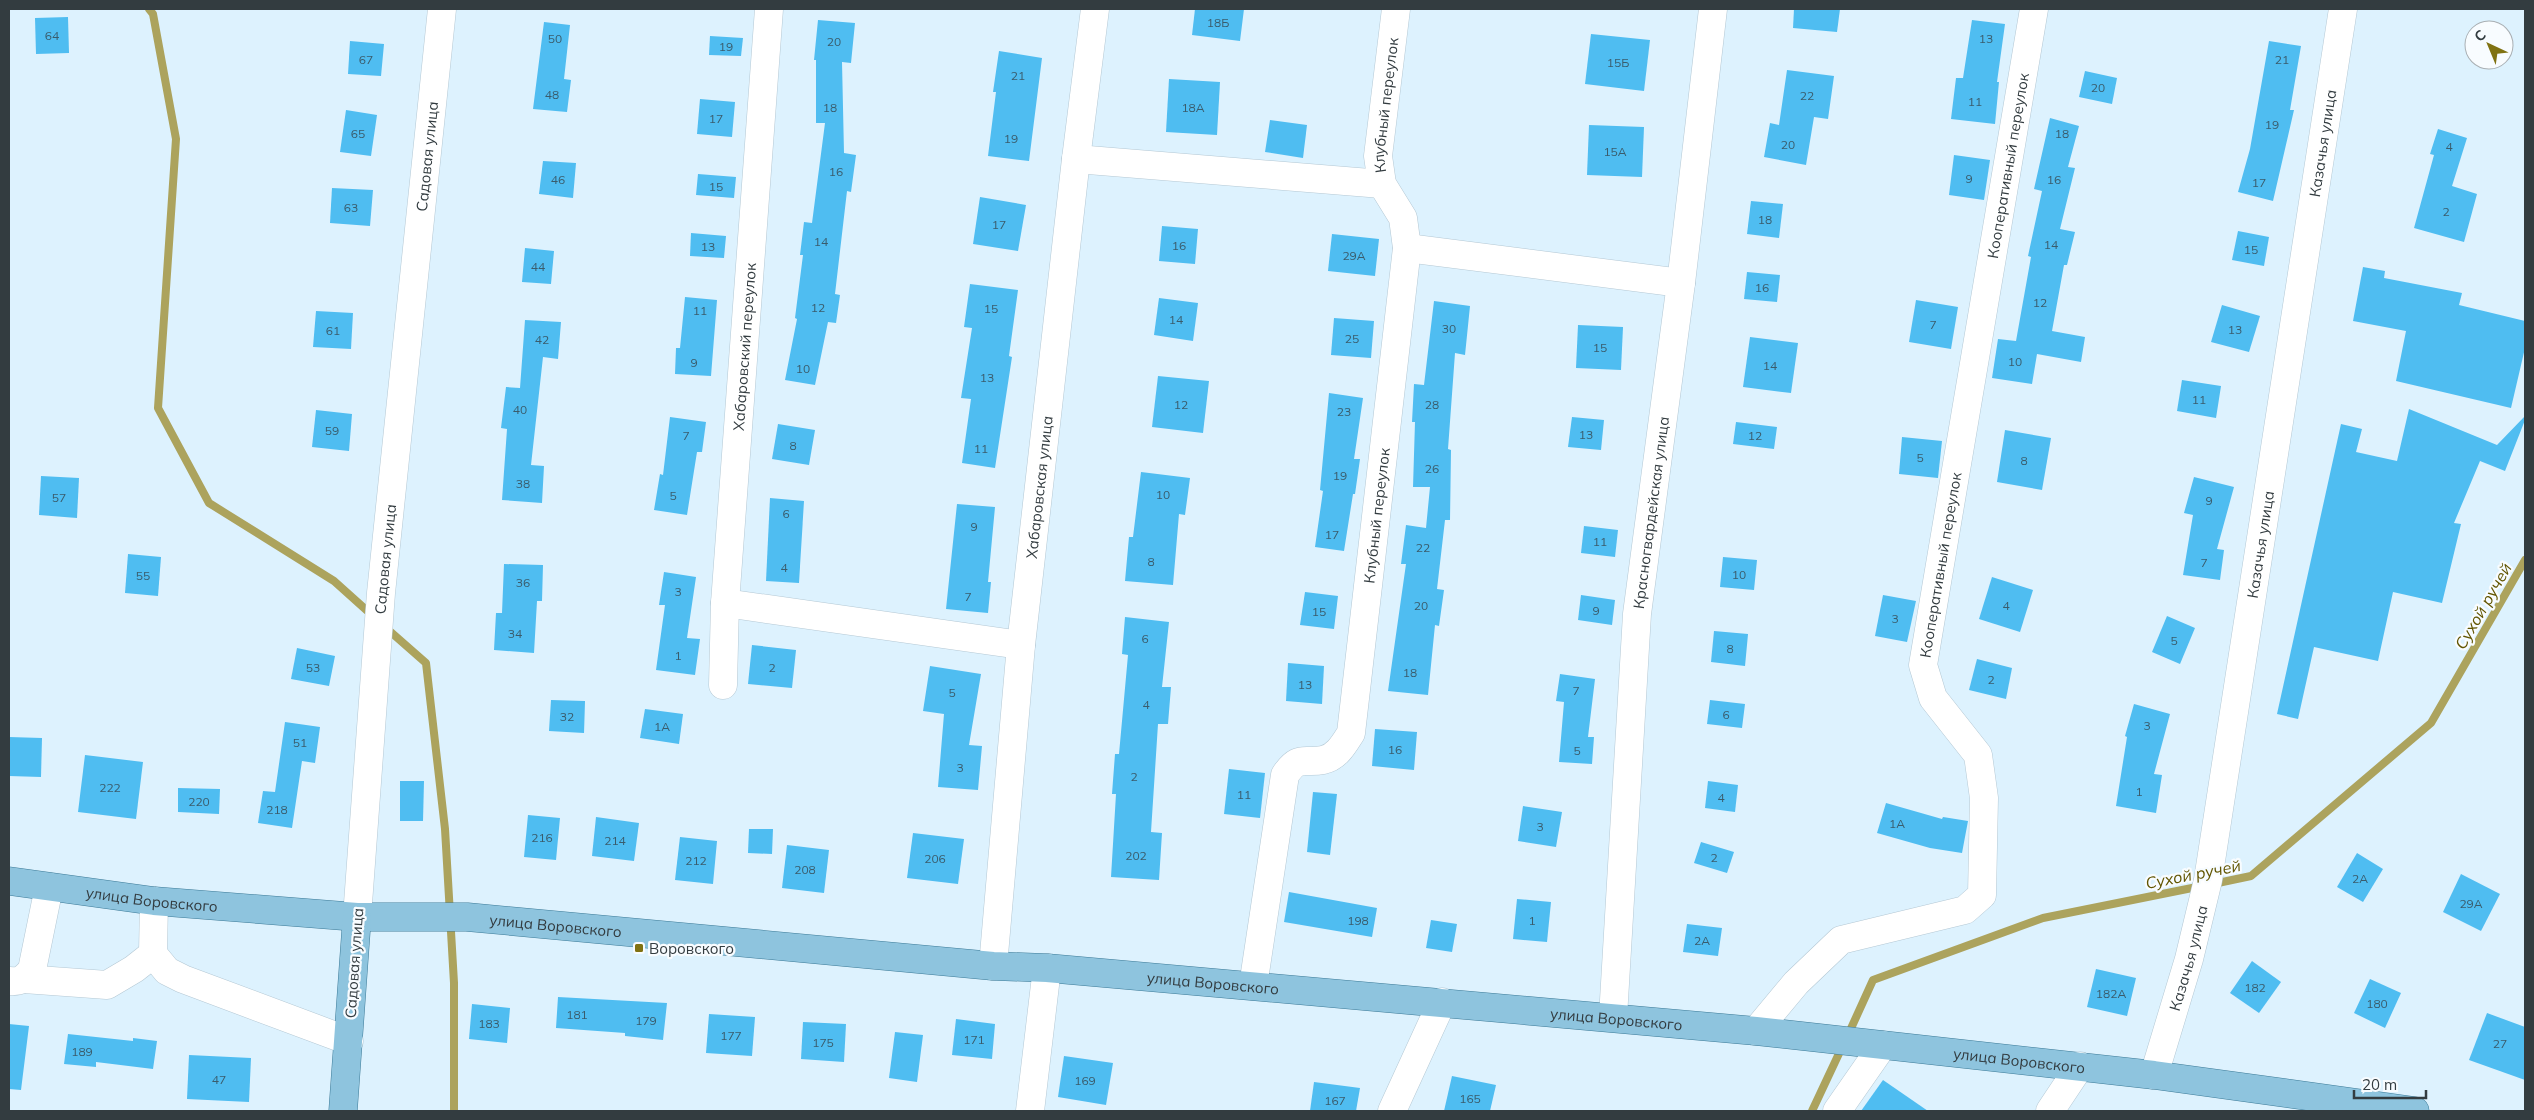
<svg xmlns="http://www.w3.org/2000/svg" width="2534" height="1120" font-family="Mulish,sans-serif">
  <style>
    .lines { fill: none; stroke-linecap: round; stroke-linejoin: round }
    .stream { stroke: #aca35d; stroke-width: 8 }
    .building { fill: #4fbdf1 }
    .minor-casing { stroke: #b4c8d4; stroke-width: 29 }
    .major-casing { stroke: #3d7b98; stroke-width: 29 }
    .minor { stroke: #fff; stroke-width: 28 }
    .major { stroke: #8ec4de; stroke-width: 28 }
    .poi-dot { fill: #807212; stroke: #f8fcff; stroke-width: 2 }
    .labels { text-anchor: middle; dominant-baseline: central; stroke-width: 4.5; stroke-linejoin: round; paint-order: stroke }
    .number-label { font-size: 12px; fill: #3a5c6c }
    .street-label { font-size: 15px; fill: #333c40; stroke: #f8fcff }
    .poi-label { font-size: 15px; fill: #333c40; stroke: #f8fcff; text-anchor: start }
    .water-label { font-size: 16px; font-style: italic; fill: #615501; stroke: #f8fcff }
  </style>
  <rect width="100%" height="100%" fill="#ddf2fe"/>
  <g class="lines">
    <g class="stream">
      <polyline points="149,9 153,14 176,139 158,408 209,503 334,581 373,616"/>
      <polyline points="385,627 426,663 445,829 454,983 454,1111"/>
      <polyline points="2213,884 2251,876 2431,723 2525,560"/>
      <polyline points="1848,1035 1873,980 2043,918 2202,886"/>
      <polyline points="1812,1111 1843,1045"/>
    </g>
  </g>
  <g class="building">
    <polygon points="1195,9 1244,9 1240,41 1192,35"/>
    <polygon points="1794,9 1840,9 1837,32 1793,28"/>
    <polygon points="68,17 69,53 36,54 35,18"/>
    <polygon points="818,20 855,23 851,63 842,62 844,153 856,155 851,192 847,191 835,294 840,295 836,323 828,322 815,385 785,380 797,319 795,318 803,255 800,255 804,222 812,223 825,123 816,123 816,60 814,60"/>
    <polygon points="1972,20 2005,24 1997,82 1999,82 1995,124 1951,119 1956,78 1963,78"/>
    <polygon points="544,22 570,25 564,79 571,80 567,112 533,109"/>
    <polygon points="1591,34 1650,40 1644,91 1585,84"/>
    <polygon points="710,36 743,38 741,56 709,55"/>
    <polygon points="350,41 384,44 381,76 348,74"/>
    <polygon points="2269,41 2301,46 2290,110 2294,110 2273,201 2238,192 2250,149"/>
    <polygon points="999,51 1042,58 1029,161 988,156 996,92 993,92"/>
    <polygon points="1787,70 1834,76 1828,119 1814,117 1806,165 1764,157 1770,123 1779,125"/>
    <polygon points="2085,71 2117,78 2112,104 2079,97"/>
    <polygon points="1169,79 1220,82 1217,135 1166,132"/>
    <polygon points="700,99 735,102 732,137 697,134"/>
    <polygon points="346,110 377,115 371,156 340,152"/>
    <polygon points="2050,118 2079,126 2068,167 2075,168 2060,229 2075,232 2067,265 2064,265 2052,331 2085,337 2081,362 2037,354 2032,384 1992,378 1998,339 2016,341 2031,257 2028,256 2042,191 2034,189"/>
    <polygon points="1270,120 1307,125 1303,158 1265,152"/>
    <polygon points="1589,125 1644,127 1642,177 1587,175"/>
    <polygon points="2438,129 2467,138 2452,186 2477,194 2464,242 2414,228 2434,155 2430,154"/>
    <polygon points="1954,155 1990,160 1984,200 1949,195"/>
    <polygon points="543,161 576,163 573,198 539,194"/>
    <polygon points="698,174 736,177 734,198 696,195"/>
    <polygon points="332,188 373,190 370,226 330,223"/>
    <polygon points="980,197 1026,205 1018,251 973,244"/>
    <polygon points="1751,201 1783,204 1779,238 1747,234"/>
    <polygon points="1162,226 1198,229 1195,264 1159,261"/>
    <polygon points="2238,231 2269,237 2264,266 2232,260"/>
    <polygon points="691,233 726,236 724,258 690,256"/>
    <polygon points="1332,234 1379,239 1375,276 1328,271"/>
    <polygon points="525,248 554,251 551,284 522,282"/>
    <polygon points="2363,267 2385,271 2384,278 2462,293 2459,305 2525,321 2525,348 2511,408 2396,381 2406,331 2353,321"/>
    <polygon points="1747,272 1780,275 1777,302 1744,299"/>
    <polygon points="970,284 1018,290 1009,356 1012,357 995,468 962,463 971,399 961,398 972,328 964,327"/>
    <polygon points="685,297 717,300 711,376 675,374 676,348 680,348"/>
    <polygon points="1159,298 1198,303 1193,341 1154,335"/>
    <polygon points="1916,300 1958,307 1951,349 1909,342"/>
    <polygon points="1434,301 1470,306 1465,355 1455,353 1448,449 1451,450 1450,520 1445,520 1437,589 1444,590 1439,626 1435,625 1428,695 1388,691 1406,564 1401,564 1406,525 1426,528 1430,487 1413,487 1415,422 1412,422 1414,384 1424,385"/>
    <polygon points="2222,305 2260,316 2249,352 2211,342"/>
    <polygon points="316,311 353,313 351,349 313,347"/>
    <polygon points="1334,318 1374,321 1371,358 1331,355"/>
    <polygon points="525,320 561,322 558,359 543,357 531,465 544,466 542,503 502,500 507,429 501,428 506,387 520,388"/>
    <polygon points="1578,325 1623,327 1621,370 1576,368"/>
    <polygon points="1750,337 1798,343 1791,393 1743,387"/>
    <polygon points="1158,376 1209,381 1203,433 1152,427"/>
    <polygon points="2182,380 2221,386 2216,418 2177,411"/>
    <polygon points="1329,393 1363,398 1354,459 1360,459 1355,494 1353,494 1344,551 1315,547 1323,491 1320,490"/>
    <polygon points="2409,409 2497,445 2525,416 2525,420 2505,471 2480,461 2454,523 2461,524 2442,603 2393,592 2378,661 2314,647 2298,719 2277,714 2341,424 2362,429 2356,452 2397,461"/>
    <polygon points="316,410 352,414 349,451 312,447"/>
    <polygon points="670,417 706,422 702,452 697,452 687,515 654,510 660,474 663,475"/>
    <polygon points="1572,417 1604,420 1601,450 1568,447"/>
    <polygon points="1736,422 1777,427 1774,449 1733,444"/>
    <polygon points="778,424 815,430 809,465 772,459"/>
    <polygon points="2005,430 2051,438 2042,490 1997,482"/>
    <polygon points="1902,437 1942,441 1938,478 1899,474"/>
    <polygon points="1141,472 1190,478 1185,515 1179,514 1173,585 1125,581 1129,537 1133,537"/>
    <polygon points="41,476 79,478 77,518 39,515"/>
    <polygon points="2194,477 2234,487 2217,549 2224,550 2220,580 2183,575 2193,515 2184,513"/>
    <polygon points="770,498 804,501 799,583 766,581"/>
    <polygon points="957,504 995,507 988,582 991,582 988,613 946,609"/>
    <polygon points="1584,526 1618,530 1615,557 1581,553"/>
    <polygon points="128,554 161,557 158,596 125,593"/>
    <polygon points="1723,557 1757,560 1754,590 1720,587"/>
    <polygon points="504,564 543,565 542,601 537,601 534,653 494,650 496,613 502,613"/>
    <polygon points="664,572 696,577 687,638 700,639 695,675 656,670 665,605 659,605"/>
    <polygon points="1992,577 2033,590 2020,632 1979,619"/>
    <polygon points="1305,592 1338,596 1334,629 1300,625"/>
    <polygon points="1581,595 1615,600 1612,625 1578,620"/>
    <polygon points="1883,595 1916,601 1907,642 1875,636"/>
    <polygon points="2167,616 2195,628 2180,664 2152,652"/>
    <polygon points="1125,617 1169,622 1162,687 1171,687 1168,724 1158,724 1151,832 1162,833 1159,880 1111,877 1116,794 1112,794 1115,754 1119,754 1128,655 1122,654"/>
    <polygon points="1714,631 1748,634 1745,666 1711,662"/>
    <polygon points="752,645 796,650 792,688 748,684"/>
    <polygon points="297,648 335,656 329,686 291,679"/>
    <polygon points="1977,659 2012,668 2006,699 1969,690"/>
    <polygon points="1288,663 1324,666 1322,704 1286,701"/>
    <polygon points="930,666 981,674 969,745 982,746 978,790 938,787 944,714 923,711"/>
    <polygon points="1560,674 1595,679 1588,737 1594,737 1592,764 1559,762 1564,702 1556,701"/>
    <polygon points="551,700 585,701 584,733 549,731"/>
    <polygon points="1710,700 1745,704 1742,728 1707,724"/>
    <polygon points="2134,704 2170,714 2154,774 2162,775 2156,813 2116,806 2127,737 2125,736"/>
    <polygon points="645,709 683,714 679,744 640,738"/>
    <polygon points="285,722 320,727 315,763 302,761 292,828 258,823 263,791 275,792"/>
    <polygon points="1375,729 1417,732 1414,770 1372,766"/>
    <polygon points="9,737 42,738 41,777 9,776"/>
    <polygon points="85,755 143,762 136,819 78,812"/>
    <polygon points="1229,769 1265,773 1260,818 1224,814"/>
    <polygon points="400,781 424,781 423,821 400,821"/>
    <polygon points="1708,781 1738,785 1735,812 1705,808"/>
    <polygon points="178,788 220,789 219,814 178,812"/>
    <polygon points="1313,792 1337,794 1330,855 1307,852"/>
    <polygon points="1886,803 1942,819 1943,817 1968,821 1962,853 1930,848 1877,833"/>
    <polygon points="1523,806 1562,812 1556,847 1518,841"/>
    <polygon points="528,815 560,818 556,860 524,857"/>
    <polygon points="596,817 639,823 634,861 592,856"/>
    <polygon points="749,829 773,829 772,854 748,853"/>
    <polygon points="913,833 964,839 958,884 907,878"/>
    <polygon points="680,837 717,841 713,884 675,880"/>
    <polygon points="1701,842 1734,852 1727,873 1694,863"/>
    <polygon points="787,845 829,850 824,893 782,888"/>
    <polygon points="2357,853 2383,869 2363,902 2337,887"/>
    <polygon points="2461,874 2500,894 2481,931 2443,912"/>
    <polygon points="1289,892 1377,908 1372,937 1284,922"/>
    <polygon points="1517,899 1551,902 1547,942 1513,939"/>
    <polygon points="1431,920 1457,924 1452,952 1426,948"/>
    <polygon points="1687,924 1722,928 1718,956 1683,952"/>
    <polygon points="2252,961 2281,982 2259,1013 2230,993"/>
    <polygon points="2096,969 2136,978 2127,1016 2087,1007"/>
    <polygon points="2370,979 2401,993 2385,1028 2354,1013"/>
    <polygon points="558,997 667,1003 663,1040 625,1036 625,1033 556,1028"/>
    <polygon points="472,1004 510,1008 507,1043 469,1039"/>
    <polygon points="2487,1013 2525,1027 2525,1080 2469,1060"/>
    <polygon points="709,1014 755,1017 752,1056 706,1053"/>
    <polygon points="956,1019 995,1024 992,1059 952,1055"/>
    <polygon points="803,1022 846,1024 844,1062 801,1059"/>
    <polygon points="9,1024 29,1026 21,1090 9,1089"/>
    <polygon points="895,1032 923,1035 917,1082 889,1078"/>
    <polygon points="68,1034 133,1041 133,1038 157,1041 153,1069 96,1062 96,1067 64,1064"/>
    <polygon points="189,1055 251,1058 249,1102 187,1099"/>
    <polygon points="1064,1056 1113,1063 1106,1105 1058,1097"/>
    <polygon points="1452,1076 1496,1085 1490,1111 1444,1111"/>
    <polygon points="1883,1080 1928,1111 1861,1111"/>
    <polygon points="1314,1082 1360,1088 1356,1111 1310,1111"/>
  </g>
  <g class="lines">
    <g class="minor-casing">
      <g id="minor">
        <polyline points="1076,159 1382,184"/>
        <polyline points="1407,248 1681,283"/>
        <polyline points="725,603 1021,645"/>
        <path id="s1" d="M723,685L725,603L769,9"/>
        <polyline points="154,901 153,954 167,971 183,979 349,1041"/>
        <path id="s2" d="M357,917L381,593L442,9"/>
        <path id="s3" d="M993,966L1021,645L1076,159L1095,9"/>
        <polyline points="24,979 107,985 134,969 153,954"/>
        <path d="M9,981C21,982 24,979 32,970L49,887"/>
        <path id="s4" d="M1253,986L1285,775C1299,754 1304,764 1323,760C1337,757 1344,744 1351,733L1407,248L1403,218L1382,184L1378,156L1396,9"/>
        <path id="s5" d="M1613,1017L1637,614L1681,283L1713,9"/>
        <path id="s6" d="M1756,1031L1796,983L1841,940L1965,910L1982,895L1984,798L1978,755L1933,698L1923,665L2034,9"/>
        <path id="s7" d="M2154,1075L2189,959L2208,880L2343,9"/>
        <polyline points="1030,1111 1047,968"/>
        <polyline points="1392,1111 1442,1002"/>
        <polyline points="1837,1111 1883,1045"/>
        <polyline points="2050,1111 2080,1066"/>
      </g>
    </g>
    <g class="major-casing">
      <g id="major">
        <path id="s8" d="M9,881L154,901L357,917H467L993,966L1047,968L1756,1031L2154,1075L2415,1111"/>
        <polyline points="343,1111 357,917"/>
      </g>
    </g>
    <use href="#minor" class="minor"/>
    <use href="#major" class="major"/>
  </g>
  <rect class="poi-dot" x="634" y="943" width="10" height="10" rx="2.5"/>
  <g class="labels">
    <g class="number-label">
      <text x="1218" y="22">18Б</text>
      <text x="52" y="35">64</text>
      <text x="555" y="38">50</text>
      <text x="1986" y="38">13</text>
      <text x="834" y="41">20</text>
      <text x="726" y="46">19</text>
      <text x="366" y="59">67</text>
      <text x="2282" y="59">21</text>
      <text x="1618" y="62">15Б</text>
      <text x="1018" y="75">21</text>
      <text x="2098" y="87">20</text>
      <text x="552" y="94">48</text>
      <text x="1807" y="95">22</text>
      <text x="1975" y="101">11</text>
      <text x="830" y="107">18</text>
      <text x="1193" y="107">18А</text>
      <text x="716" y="118">17</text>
      <text x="2272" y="124">19</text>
      <text x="358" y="133">65</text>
      <text x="2062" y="133">18</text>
      <text x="1011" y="138">19</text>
      <text x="1788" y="144">20</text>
      <text x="2449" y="146">4</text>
      <text x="1615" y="151">15А</text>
      <text x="836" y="171">16</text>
      <text x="1969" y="178">9</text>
      <text x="558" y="179">46</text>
      <text x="2054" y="179">16</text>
      <text x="2259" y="182">17</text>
      <text x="716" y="186">15</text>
      <text x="351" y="207">63</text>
      <text x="2446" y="211">2</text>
      <text x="1765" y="219">18</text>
      <text x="999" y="224">17</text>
      <text x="821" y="241">14</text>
      <text x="2051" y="244">14</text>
      <text x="1179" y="245">16</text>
      <text x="708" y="246">13</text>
      <text x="2251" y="249">15</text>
      <text x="1354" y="255">29А</text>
      <text x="538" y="266">44</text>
      <text x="1762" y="287">16</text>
      <text x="2040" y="302">12</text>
      <text x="818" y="307">12</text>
      <text x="991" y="308">15</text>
      <text x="700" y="310">11</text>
      <text x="1176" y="319">14</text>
      <text x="1933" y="324">7</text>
      <text x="1449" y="328">30</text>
      <text x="2235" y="329">13</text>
      <text x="333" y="330">61</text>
      <text x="1352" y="338">25</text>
      <text x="542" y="339">42</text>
      <text x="1600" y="347">15</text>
      <text x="2015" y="361">10</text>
      <text x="694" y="362">9</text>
      <text x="1770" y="365">14</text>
      <text x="803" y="368">10</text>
      <text x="987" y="377">13</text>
      <text x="2199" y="399">11</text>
      <text x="1181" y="404">12</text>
      <text x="1432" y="404">28</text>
      <text x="520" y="409">40</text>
      <text x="1344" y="411">23</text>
      <text x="332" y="430">59</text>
      <text x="1586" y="434">13</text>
      <text x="686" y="435">7</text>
      <text x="1755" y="435">12</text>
      <text x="793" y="445">8</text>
      <text x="981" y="448">11</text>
      <text x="1920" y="457">5</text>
      <text x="2024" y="460">8</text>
      <text x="1432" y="468">26</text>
      <text x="1340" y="475">19</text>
      <text x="523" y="483">38</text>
      <text x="1163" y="494">10</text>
      <text x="673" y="495">5</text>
      <text x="59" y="497">57</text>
      <text x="2209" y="500">9</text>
      <text x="786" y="513">6</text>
      <text x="974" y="526">9</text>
      <text x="1332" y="534">17</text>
      <text x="1600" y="541">11</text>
      <text x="1423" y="547">22</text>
      <text x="1151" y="561">8</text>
      <text x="2204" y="562">7</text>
      <text x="784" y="567">4</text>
      <text x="1739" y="574">10</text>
      <text x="143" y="575">55</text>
      <text x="523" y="582">36</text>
      <text x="678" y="591">3</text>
      <text x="968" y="596">7</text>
      <text x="1421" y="605">20</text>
      <text x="2006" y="605">4</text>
      <text x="1596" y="610">9</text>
      <text x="1319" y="611">15</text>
      <text x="1895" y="618">3</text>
      <text x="515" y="633">34</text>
      <text x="1145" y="638">6</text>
      <text x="2174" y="640">5</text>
      <text x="1730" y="648">8</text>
      <text x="678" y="655">1</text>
      <text x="313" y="667">53</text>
      <text x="772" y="667">2</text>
      <text x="1410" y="672">18</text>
      <text x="1991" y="679">2</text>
      <text x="1305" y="684">13</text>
      <text x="1576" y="690">7</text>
      <text x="952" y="692">5</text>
      <text x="1146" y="704">4</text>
      <text x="1726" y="714">6</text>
      <text x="567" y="716">32</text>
      <text x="2147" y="725">3</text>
      <text x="662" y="726">1А</text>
      <text x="300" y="742">51</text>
      <text x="1395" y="749">16</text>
      <text x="1577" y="750">5</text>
      <text x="960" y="767">3</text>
      <text x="1134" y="776">2</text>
      <text x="110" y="787">222</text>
      <text x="2139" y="791">1</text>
      <text x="1244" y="794">11</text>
      <text x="1721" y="797">4</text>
      <text x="199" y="801">220</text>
      <text x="277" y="809">218</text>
      <text x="1897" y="823">1А</text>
      <text x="1540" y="826">3</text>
      <text x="542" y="837">216</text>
      <text x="615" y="840">214</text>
      <text x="1136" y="855">202</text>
      <text x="1714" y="857">2</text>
      <text x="935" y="858">206</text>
      <text x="696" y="860">212</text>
      <text x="805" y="869">208</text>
      <text x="2360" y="878">2А</text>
      <text x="2471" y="903">29А</text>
      <text x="1358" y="920">198</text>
      <text x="1532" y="920">1</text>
      <text x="1702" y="940">2А</text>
      <text x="2255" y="987">182</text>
      <text x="2111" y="993">182А</text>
      <text x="2377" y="1003">180</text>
      <text x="577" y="1014">181</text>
      <text x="646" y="1020">179</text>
      <text x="489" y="1023">183</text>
      <text x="731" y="1035">177</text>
      <text x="974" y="1039">171</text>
      <text x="823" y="1042">175</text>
      <text x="2500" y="1043">27</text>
      <text x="82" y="1051">189</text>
      <text x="219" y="1079">47</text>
      <text x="1085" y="1080">169</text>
      <text x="1470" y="1098">165</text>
      <text x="1335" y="1100">167</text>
    </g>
    <g class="street-label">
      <text stroke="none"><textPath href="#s4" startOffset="935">Клубный переулок</textPath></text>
      <text stroke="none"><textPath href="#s7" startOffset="948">Казачья улица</textPath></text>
      <text stroke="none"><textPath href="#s2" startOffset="764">Садовая улица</textPath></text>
      <text stroke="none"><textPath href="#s6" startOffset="1029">Кооперативный переулок</textPath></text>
      <text stroke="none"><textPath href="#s1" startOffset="339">Хабаровский переулок</textPath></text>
      <text stroke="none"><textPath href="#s3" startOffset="481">Хабаровская улица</textPath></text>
      <text stroke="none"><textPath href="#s5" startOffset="506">Красногвардейская улица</textPath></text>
      <text stroke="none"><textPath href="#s4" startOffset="516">Клубный переулок</textPath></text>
      <text stroke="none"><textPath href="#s7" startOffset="542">Казачья улица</textPath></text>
      <text stroke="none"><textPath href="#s2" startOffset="359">Садовая улица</textPath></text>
      <text stroke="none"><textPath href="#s6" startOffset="624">Кооперативный переулок</textPath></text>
      <text stroke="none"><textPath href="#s8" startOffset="144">улица Воровского</textPath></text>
      <text stroke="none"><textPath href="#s8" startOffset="549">улица Воровского</textPath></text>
      <text stroke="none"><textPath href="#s7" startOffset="122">Казачья улица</textPath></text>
      <text transform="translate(354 963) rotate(-86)">Садовая улица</text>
      <text stroke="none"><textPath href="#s8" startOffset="1209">улица Воровского</textPath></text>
      <text stroke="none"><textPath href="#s8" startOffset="1614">улица Воровского</textPath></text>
      <text stroke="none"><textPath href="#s8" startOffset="2019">улица Воровского</textPath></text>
    </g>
    <g class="poi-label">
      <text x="649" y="948">Воровского</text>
    </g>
    <g class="water-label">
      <text transform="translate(2483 606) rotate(-60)">Сухой ручей</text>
      <text transform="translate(2193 874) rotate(-11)">Сухой ручей</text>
    </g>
  </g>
  <rect width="2534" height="1120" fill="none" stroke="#333c40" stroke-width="20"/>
  <g transform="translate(2489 45) rotate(316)"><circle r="24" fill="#f8fcff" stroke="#a9afb3"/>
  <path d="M0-4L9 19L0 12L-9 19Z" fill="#807212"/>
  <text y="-8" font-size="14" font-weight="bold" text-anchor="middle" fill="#333c40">С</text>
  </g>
  <path d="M2354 1090v8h72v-8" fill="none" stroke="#333c40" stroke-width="2.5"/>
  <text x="2362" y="1090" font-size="15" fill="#333c40" stroke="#f8fcff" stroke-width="4" paint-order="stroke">20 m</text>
</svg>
